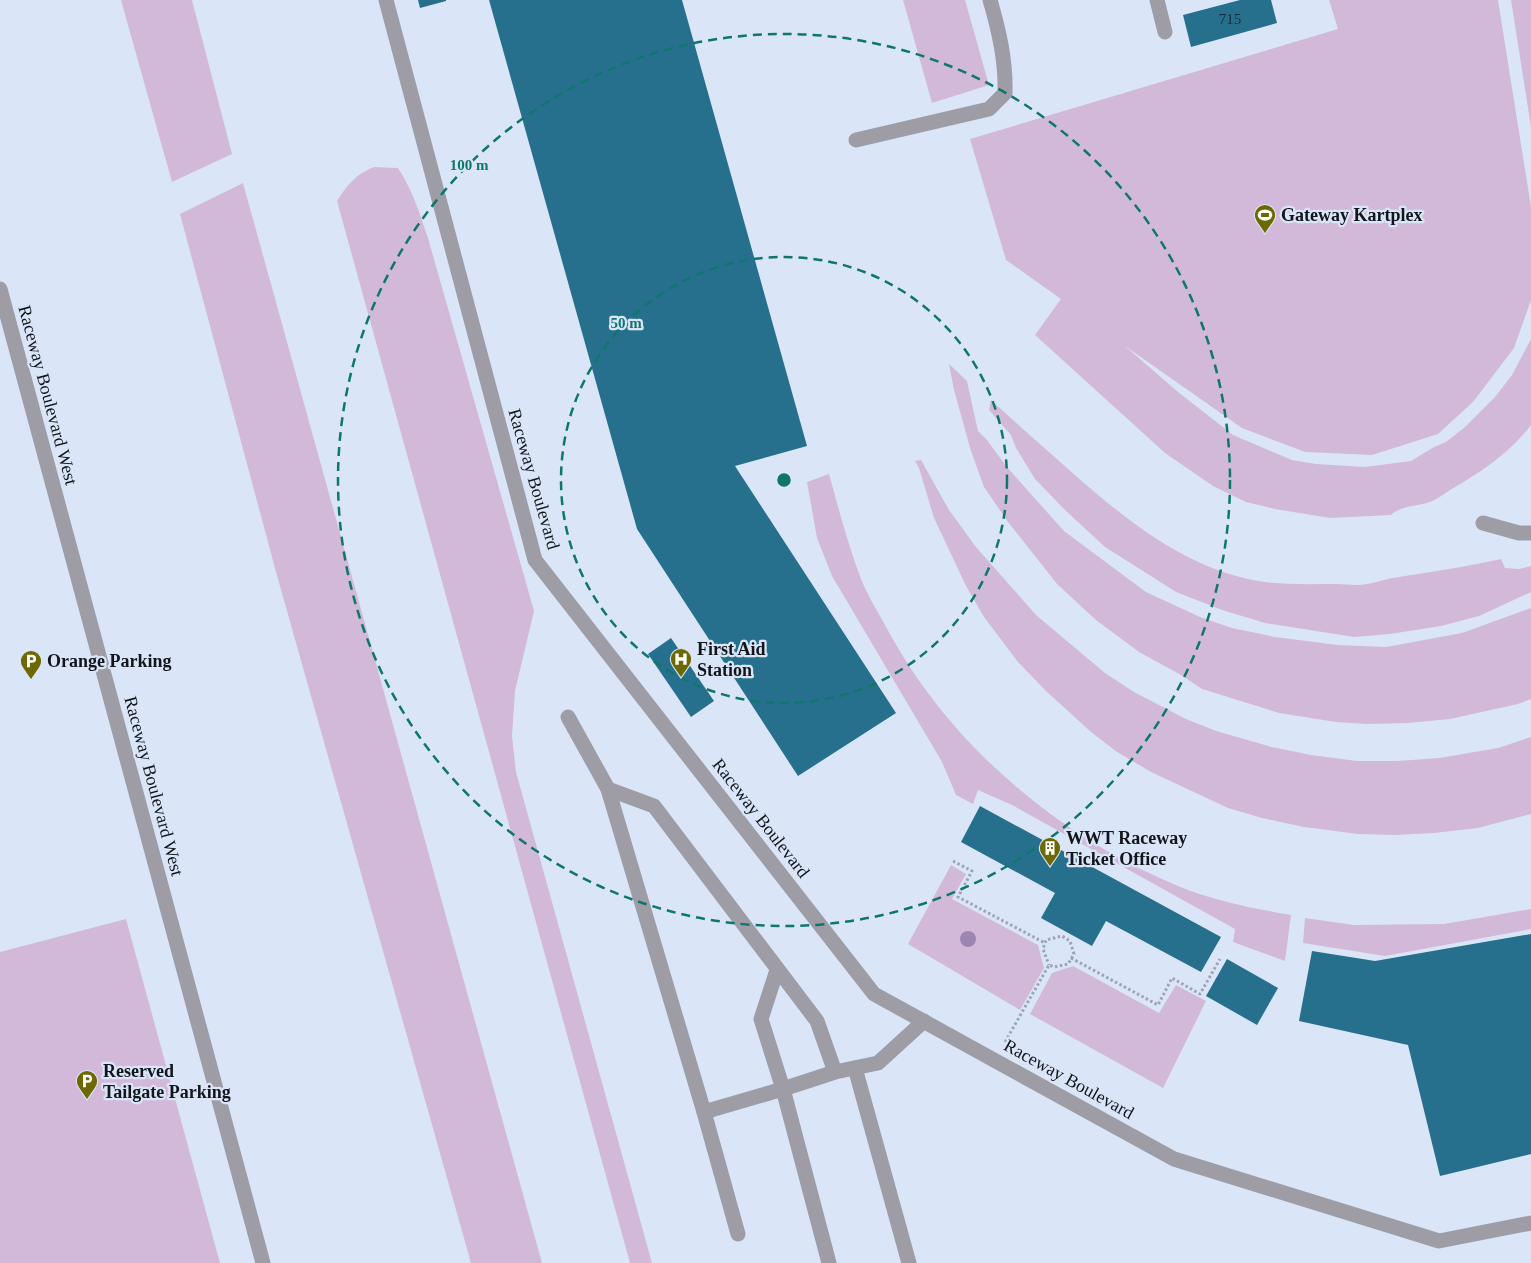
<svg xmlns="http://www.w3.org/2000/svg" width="1531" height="1263" font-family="Georgia,serif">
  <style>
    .green { fill: #d3b9d9 }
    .building { fill: #27708d }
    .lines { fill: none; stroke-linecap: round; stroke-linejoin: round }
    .path { stroke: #9ca5b4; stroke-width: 3; stroke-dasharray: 2.5 2.5; stroke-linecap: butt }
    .service { stroke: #9e9da6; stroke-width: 15 }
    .minor { stroke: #9e9da6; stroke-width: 15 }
    .tree { fill: #9c85b0 }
    .ring { fill: none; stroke: #0f766e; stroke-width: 2.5; stroke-dasharray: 9 6 }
    .labels { text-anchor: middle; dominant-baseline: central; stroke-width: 4.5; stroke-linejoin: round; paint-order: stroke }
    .number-label { font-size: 15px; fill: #172c38 }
    .poi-label { font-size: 18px; font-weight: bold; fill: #12161c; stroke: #dae6f8; text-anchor: start }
    .street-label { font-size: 18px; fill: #12161c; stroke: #dae6f8 }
    .centre { fill: #0f766e; stroke: #dae6f8; stroke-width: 2.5 }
    .ring-label { font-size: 15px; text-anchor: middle; font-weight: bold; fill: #0f766e; stroke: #dae6f8; stroke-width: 4.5; stroke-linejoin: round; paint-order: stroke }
  </style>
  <rect width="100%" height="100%" fill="#dae6f8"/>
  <g class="green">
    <polygon points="121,0 192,0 232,154 172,182"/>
    <polygon points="903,0 965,0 989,85 932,103"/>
    <path d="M1329,0H1498L1531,207V300L1514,348L1473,402L1438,434L1372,455L1305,452L1242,428L1125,346L1178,392L1233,435L1292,460L1316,464L1365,467L1411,461L1434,447L1446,442L1465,427L1495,397L1512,375L1531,339V425C1510,453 1480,473 1450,490C1444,494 1437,499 1430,502C1416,507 1402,505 1391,515L1330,518L1275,509L1246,502L1213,486L1165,453L1035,335L1061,299L1006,260L970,139L1338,29Z"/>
    <polygon points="1511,0 1531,0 1531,127"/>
    <path d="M374,167L398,168C412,189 420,214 428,238L534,611L515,691L512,736L516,772L652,1263H630L337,201C348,184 355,175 374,167Z"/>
    <polygon points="243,183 542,1263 471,1263 276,572 180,214"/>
    <polygon points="949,364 967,381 978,431 987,440 1006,466 1064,531 1146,592 1200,617 1232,628 1275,637 1338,645 1386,647 1462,633 1531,608 1531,699 1518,704 1450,719 1408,723 1366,724 1336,722 1279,713 1202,689 1181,675 1139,652 1096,620 1057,584 1008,522 984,487 971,451 954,390"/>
    <path d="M991,400C1019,426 1048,451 1076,476C1130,523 1191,572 1265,582C1288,585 1313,584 1337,584C1347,584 1358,586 1367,584C1376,583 1384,579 1393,578C1429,572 1466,567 1501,559L1505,568L1519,569L1531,566V592L1479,616L1441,626L1390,634L1354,637L1265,623L1222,610L1176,592L1105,547L1065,510L1035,479L1016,448L1011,435L989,410Z"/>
    <polygon points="921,460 949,510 976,547 1036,615 1105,673 1134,692 1186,719 1216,731 1272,747 1311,755 1357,761 1398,761 1439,758 1498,748 1531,737 1531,814 1478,828 1434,833 1395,835 1358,834 1304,827 1262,818 1228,808 1151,772 1117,752 1091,732 1046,691 1018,662 984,617 966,586 934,518 919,468 915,461"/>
    <path d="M829,474C839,510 848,545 861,579C867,594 876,609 884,623C947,744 1061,840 1188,890C1221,902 1256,909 1291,915L1285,961L1233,942L1235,929L1012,805L978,790L973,804L956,795L942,762L832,576L817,538L807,482Z"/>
    <polygon points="951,865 966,874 952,899 1038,945 1044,968 1020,1010 908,944"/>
    <polygon points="1531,909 1531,929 1385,956 1303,943 1305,918 1354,925 1444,924"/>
    <polygon points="126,919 220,1263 0,1263 0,952"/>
    <polygon points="1073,966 1159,1013 1176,985 1206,1001 1163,1088 1030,1014 1052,973"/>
  </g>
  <g class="building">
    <polygon points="418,0 446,0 446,1 420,8"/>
    <polygon points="489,0 682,0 807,446 735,466 896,713 798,776 637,529"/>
    <polygon points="1240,0 1271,0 1277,23 1191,47 1183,15"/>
    <polygon points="671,638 714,701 691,717 648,654"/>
    <polygon points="980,806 1221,937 1201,972 1106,921 1092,946 1041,918 1055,893 961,842"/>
    <polygon points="1531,934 1531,1154 1440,1176 1408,1045 1299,1021 1312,951 1375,961"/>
    <polygon points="1227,959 1278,988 1257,1025 1206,996"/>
  </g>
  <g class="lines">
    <g class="path">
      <polyline points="953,861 972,871 958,897 1045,943"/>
      <polyline points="1071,958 1158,1005 1172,978 1200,994 1220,959"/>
      <polyline points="1005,1042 1049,965 1054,967 1068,964 1074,954 1070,941 1062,936 1046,940 1043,949 1049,965"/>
    </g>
    <g class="service">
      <polyline points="1157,0 1165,32"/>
      <path d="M856,140L989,109L1005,93C1006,61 999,31 990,0"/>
      <polyline points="1483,523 1519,533 1531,533"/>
      <polyline points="568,717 608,789 654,806 817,1021 835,1072"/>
      <polyline points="608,789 704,1112 738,1234"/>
      <polyline points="777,970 761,1019 783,1089 829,1263"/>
      <polyline points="855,1068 909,1263"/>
      <polyline points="704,1112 783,1089 835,1072 878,1063 924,1021"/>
    </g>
    <g class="minor">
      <polyline points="386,0 535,560 874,994 1174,1159 1439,1241 1531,1223"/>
      <polyline points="0,289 263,1263"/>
    </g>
  </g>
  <circle class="tree" cx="968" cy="939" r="8"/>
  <g class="ring">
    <circle cx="784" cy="480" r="223"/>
    <circle cx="784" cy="480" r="446"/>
  </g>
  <defs>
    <g id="stadium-pin" transform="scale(1.125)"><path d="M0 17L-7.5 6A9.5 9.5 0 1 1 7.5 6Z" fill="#6d6801" stroke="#dae6f8"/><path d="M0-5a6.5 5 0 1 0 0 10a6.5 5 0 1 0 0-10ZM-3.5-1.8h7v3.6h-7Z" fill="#fff"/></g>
    <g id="hospital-pin" transform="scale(1.125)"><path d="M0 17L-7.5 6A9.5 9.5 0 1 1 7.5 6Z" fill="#6d6801" stroke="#dae6f8"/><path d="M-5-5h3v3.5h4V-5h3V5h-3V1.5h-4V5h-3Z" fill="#fff"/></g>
    <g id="parking-pin" transform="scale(1.125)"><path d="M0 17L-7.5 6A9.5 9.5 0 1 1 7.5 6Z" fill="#6d6801" stroke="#dae6f8"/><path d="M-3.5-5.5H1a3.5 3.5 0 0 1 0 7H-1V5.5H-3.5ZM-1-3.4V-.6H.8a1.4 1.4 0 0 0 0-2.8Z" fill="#fff"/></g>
    <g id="building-pin" transform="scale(1.125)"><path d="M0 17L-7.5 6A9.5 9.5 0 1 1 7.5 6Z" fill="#6d6801" stroke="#dae6f8"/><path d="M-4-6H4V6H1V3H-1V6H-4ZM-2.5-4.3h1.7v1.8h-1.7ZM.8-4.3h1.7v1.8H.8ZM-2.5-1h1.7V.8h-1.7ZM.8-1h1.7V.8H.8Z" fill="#fff"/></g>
  </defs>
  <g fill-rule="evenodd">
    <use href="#stadium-pin" x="1265" y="215"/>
    <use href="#hospital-pin" x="681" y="659"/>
    <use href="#parking-pin" x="31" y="661"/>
    <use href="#building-pin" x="1050" y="848"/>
    <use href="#parking-pin" x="87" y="1081"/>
  </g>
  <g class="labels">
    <g class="number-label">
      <text x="1230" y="19">715</text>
    </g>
    <g class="poi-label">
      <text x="1281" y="215">Gateway Kartplex</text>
      <text x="697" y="649">First Aid<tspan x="697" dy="21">Station</tspan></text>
      <text x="47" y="661">Orange Parking</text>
      <text x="1066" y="838">WWT Raceway<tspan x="1066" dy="21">Ticket Office</tspan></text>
      <text x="103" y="1071">Reserved<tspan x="103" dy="21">Tailgate Parking</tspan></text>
    </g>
    <g class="street-label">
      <text transform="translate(48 395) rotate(75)">Raceway Boulevard West</text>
      <text transform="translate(534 479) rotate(74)">Raceway Boulevard</text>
      <text transform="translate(154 786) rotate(75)">Raceway Boulevard West</text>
      <text transform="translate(761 818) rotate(52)">Raceway Boulevard</text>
      <text transform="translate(1069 1079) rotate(29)">Raceway Boulevard</text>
    </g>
  </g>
  <circle cx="784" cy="480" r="8" class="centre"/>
  <g class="ring-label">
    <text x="469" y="170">100 m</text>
    <text x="626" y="328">50 m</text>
  </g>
</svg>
